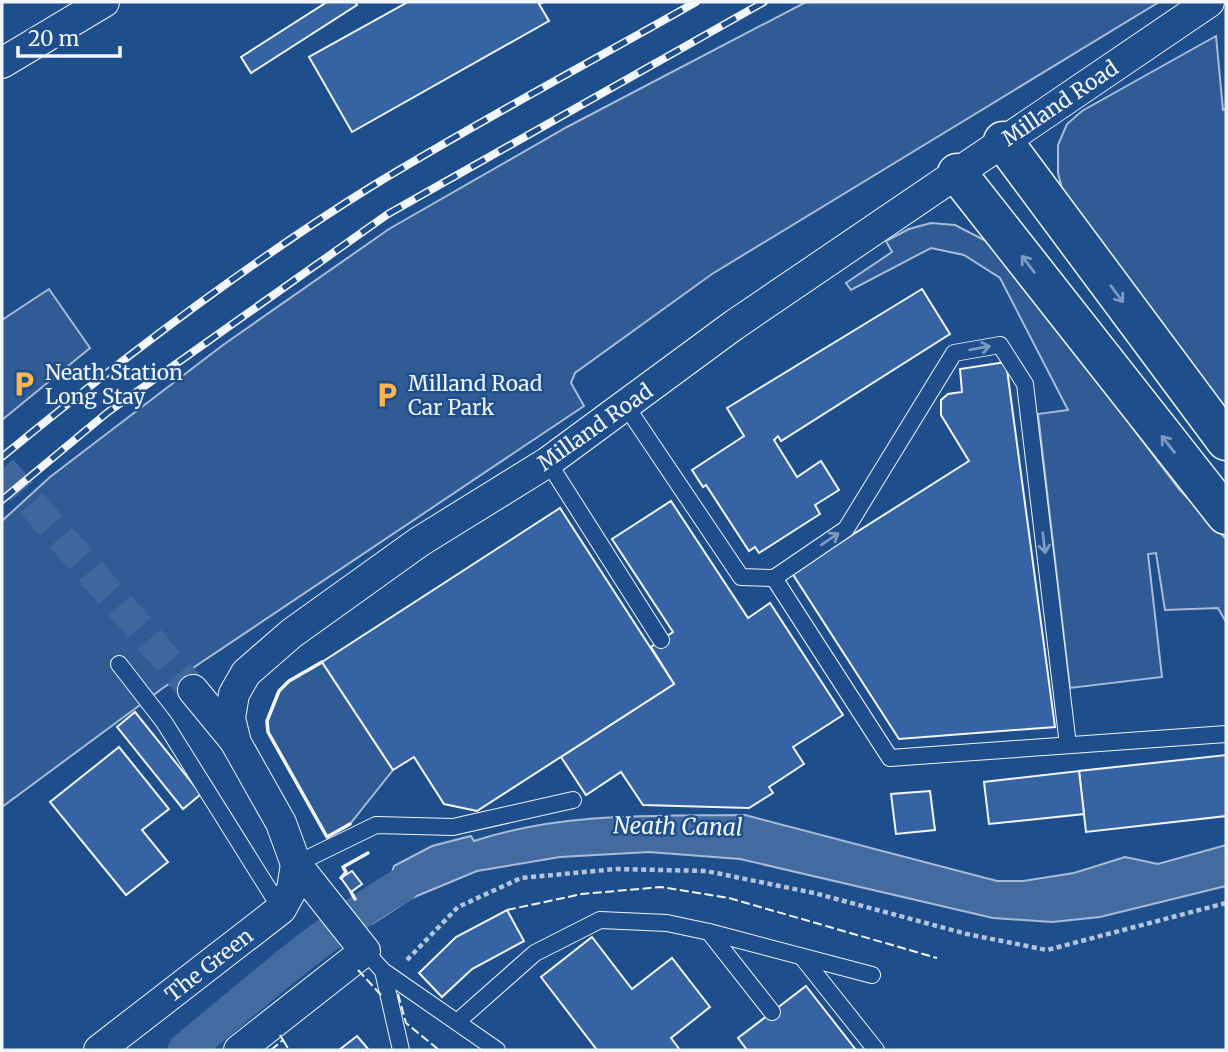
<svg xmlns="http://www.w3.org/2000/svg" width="1228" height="1052" font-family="Merriweather,serif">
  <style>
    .built { fill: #305b95; stroke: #a8bbd7; stroke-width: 2 }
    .water { fill: #446ba0; stroke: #a8bbd7; stroke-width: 2 }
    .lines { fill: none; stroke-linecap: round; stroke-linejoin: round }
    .canal { stroke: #446ba0; stroke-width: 35 }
    .building { fill: #3563a3; stroke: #f2f6ff; stroke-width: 2 }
    .minor-tunnel { stroke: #3f679d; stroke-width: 30; stroke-dasharray: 30 15; stroke-linecap: butt }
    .service-casing { stroke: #f2f6ff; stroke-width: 18 }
    .minor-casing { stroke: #f2f6ff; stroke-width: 32 }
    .primary-casing { stroke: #f2f6ff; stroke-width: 41 }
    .path { stroke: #b3c4dc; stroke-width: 4.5; stroke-dasharray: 5 3.5; stroke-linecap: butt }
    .service { stroke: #1f4e8c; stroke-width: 16 }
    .minor { stroke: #1f4e8c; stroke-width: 30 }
    .primary { stroke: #1f4e8c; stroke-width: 38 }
    .rail-casing { stroke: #f2f6ff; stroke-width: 8 }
    .rail { stroke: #1f4e8c; stroke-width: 5; stroke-dasharray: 16; stroke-linecap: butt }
    .fence { stroke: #f2f6ff; stroke-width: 2; stroke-dasharray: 9 3.5; stroke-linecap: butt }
    .wall { stroke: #f2f6ff; stroke-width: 3.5 }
    .oneway { stroke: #7e9ac0 }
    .labels { text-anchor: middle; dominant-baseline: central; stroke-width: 5; stroke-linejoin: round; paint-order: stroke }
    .street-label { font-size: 21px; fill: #f2f6ff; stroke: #1f4e8c }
    .poi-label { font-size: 21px; fill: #f2f6ff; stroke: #1f4e8c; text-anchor: start }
    .water-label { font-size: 23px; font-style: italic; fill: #f2f6ff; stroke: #1f4e8c }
  </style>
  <rect width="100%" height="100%" fill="#1f4e8c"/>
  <g class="built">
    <polygon points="806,2 1159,2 712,274 575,373 571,383 584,406 163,688 2,807 2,521 50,477 223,345 389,229 567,127"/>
    <polygon points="1216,36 1223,110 1226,109 1226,417 1068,211 1058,173 1058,145 1067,124 1082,111"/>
    <polygon points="931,223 955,225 994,245 1179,489 1226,539 1226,622 1218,608 1165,610 1156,553 1148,554 1162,677 1070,688 1038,414 1068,410 1000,278 964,255 931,248 851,290 846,283 892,252 886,241 909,229"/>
    <polygon points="49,289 90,348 2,420 2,320"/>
    <polygon points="322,662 393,770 350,824 327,837 268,732 267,721 279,691 289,681"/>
  </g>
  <path class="water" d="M745,815L997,881H1023L1074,873L1125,857L1158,864L1226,845V886L1100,917L1052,922L993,918L740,859L649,852L560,857L477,871L412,898L372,924L355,899L390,879L394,866L432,846L471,836L474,841C562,812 654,816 745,815Z"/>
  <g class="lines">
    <path class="canal" d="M185,1050C255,993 323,931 402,885"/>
  </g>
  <g class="building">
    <polygon points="327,2 355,2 357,5 251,73 241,57"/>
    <polygon points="408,2 544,2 539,4 549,21 352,132 309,57"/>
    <polygon points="922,289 950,334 781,441 778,436 774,440 797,477 821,461 839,490 815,505 820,514 759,553 755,547 749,551 706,485 703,487 692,470 744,436 727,408"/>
    <polygon points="1006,362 1055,727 899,739 792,573 969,461 941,415 941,400 948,394 962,392 960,369"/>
    <polygon points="671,501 748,618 770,603 843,715 793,747 804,764 769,787 773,793 749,808 643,805 621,772 586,795 561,757 674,684 651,647 673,632 612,539"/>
    <polygon points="560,508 674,684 477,811 444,804 414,757 393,770 322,662"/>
    <polygon points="135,712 201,794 183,809 117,727"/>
    <polygon points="119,747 169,809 142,830 168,862 126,895 50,802"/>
    <polygon points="1226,755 1226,816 1086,832 1079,771"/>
    <polygon points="1079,771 1084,814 989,824 984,782"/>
    <polygon points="930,791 935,830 896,834 891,794"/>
    <polygon points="352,871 362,884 351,892 341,878"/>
    <polygon points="507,910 524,941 472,969 442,997 419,973 456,937"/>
    <polygon points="592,937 632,989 672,958 710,1007 671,1038 680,1050 597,1050 541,977"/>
    <polygon points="806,986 856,1050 747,1050 738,1038"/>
    <polygon points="357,1036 369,1050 339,1050"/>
  </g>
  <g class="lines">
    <polyline class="minor-tunnel" points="2,469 193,690"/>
    <g class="service-casing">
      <g id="service">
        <polyline points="626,406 741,577 774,578 846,529 954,353 1000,345 1025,384 1068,745"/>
        <polyline points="548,462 661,640"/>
        <polyline points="774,578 890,758 1226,734"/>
        <polyline points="119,664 164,722 281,909"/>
        <polyline points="296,864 376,825 453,827 573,800"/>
        <polyline points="709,932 872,975"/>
        <polyline points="365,951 383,971 497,1050"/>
        <polyline points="802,957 876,1050"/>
        <polyline points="383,971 401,1050"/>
        <polyline points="457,1022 535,953 600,920 667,923 709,932 772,1012"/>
      </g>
    </g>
    <g class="minor-casing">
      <g id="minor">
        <polyline points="2,63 104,2"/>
        <polyline points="193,690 235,741"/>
        <polyline points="99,1050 281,909 292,889 296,864"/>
        <polyline points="239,1050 365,951 296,864 281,823 236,743 230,718 234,694 246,673 292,633 419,542 548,462 734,325 1209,2"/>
      </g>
    </g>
    <g class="primary-casing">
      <g id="primary">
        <polyline points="1003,141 1226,441"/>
        <polyline points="957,173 1226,515"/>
      </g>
    </g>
    <polyline class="path" points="407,960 458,907 521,878 616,869 706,871 814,893 967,934 1047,950 1226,903"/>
    <use href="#service" class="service"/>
    <use href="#minor" class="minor"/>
    <use href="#primary" class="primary"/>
    <g class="rail-casing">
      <g id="rail">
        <path d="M2,457C119,361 241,268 369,188C476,123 587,64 696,2"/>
        <polyline points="2,500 108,412 388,214 764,2"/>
      </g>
    </g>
    <use href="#rail" class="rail"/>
    <g class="fence">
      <polyline points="507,910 582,894 661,887 729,898 937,958"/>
      <polyline points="358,970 382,996"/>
      <polyline points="398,994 406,1023 439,1050"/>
      <polyline points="283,1040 289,1050"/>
      <polyline points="271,1050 283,1040 278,1032"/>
    </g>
    <g class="wall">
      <polyline points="322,662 289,681 279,691 267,721 268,732 327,837 350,824"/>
      <polyline points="341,878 346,872 343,867 368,853"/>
      <polyline points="351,892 355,899"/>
    </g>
  </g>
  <defs><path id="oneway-shaft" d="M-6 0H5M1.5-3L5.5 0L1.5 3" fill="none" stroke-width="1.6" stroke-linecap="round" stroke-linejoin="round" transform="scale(1.75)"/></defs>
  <g class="oneway">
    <use href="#oneway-shaft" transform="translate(1028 264) rotate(-128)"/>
    <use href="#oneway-shaft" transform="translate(1117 294) rotate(53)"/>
    <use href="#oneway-shaft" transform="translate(980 348) rotate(-10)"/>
    <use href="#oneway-shaft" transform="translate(1168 444) rotate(-128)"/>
    <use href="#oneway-shaft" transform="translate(830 539) rotate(-34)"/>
    <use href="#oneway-shaft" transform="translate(1044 543) rotate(83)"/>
  </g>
  <defs>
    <g id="parking-bare" transform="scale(2.1)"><path d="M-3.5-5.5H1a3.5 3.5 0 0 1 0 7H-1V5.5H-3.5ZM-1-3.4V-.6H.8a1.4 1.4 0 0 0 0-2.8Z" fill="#ffb74d" stroke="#1f4e8c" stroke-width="2.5" paint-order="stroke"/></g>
  </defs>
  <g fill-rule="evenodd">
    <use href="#parking-bare" x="24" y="384"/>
    <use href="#parking-bare" x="387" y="395"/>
  </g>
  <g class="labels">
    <g class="street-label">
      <text transform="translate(1060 103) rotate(-34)">Milland Road</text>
      <text transform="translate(595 427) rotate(-35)">Milland Road</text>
      <text transform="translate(209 965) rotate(-38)">The Green</text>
    </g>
    <g class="poi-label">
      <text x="45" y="372">Neath Station<tspan x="45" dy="24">Long Stay</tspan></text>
      <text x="408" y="383">Milland Road<tspan x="408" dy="24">Car Park</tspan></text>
    </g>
    <g class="water-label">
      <text transform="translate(678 826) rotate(1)">Neath Canal</text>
    </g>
  </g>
  <rect width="1228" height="1052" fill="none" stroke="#f2f6ff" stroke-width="7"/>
  <path d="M18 46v10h102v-10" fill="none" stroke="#f2f6ff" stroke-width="3.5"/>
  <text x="28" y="46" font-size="21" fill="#f2f6ff" stroke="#1f4e8c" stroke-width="5" paint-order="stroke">20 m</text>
</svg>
